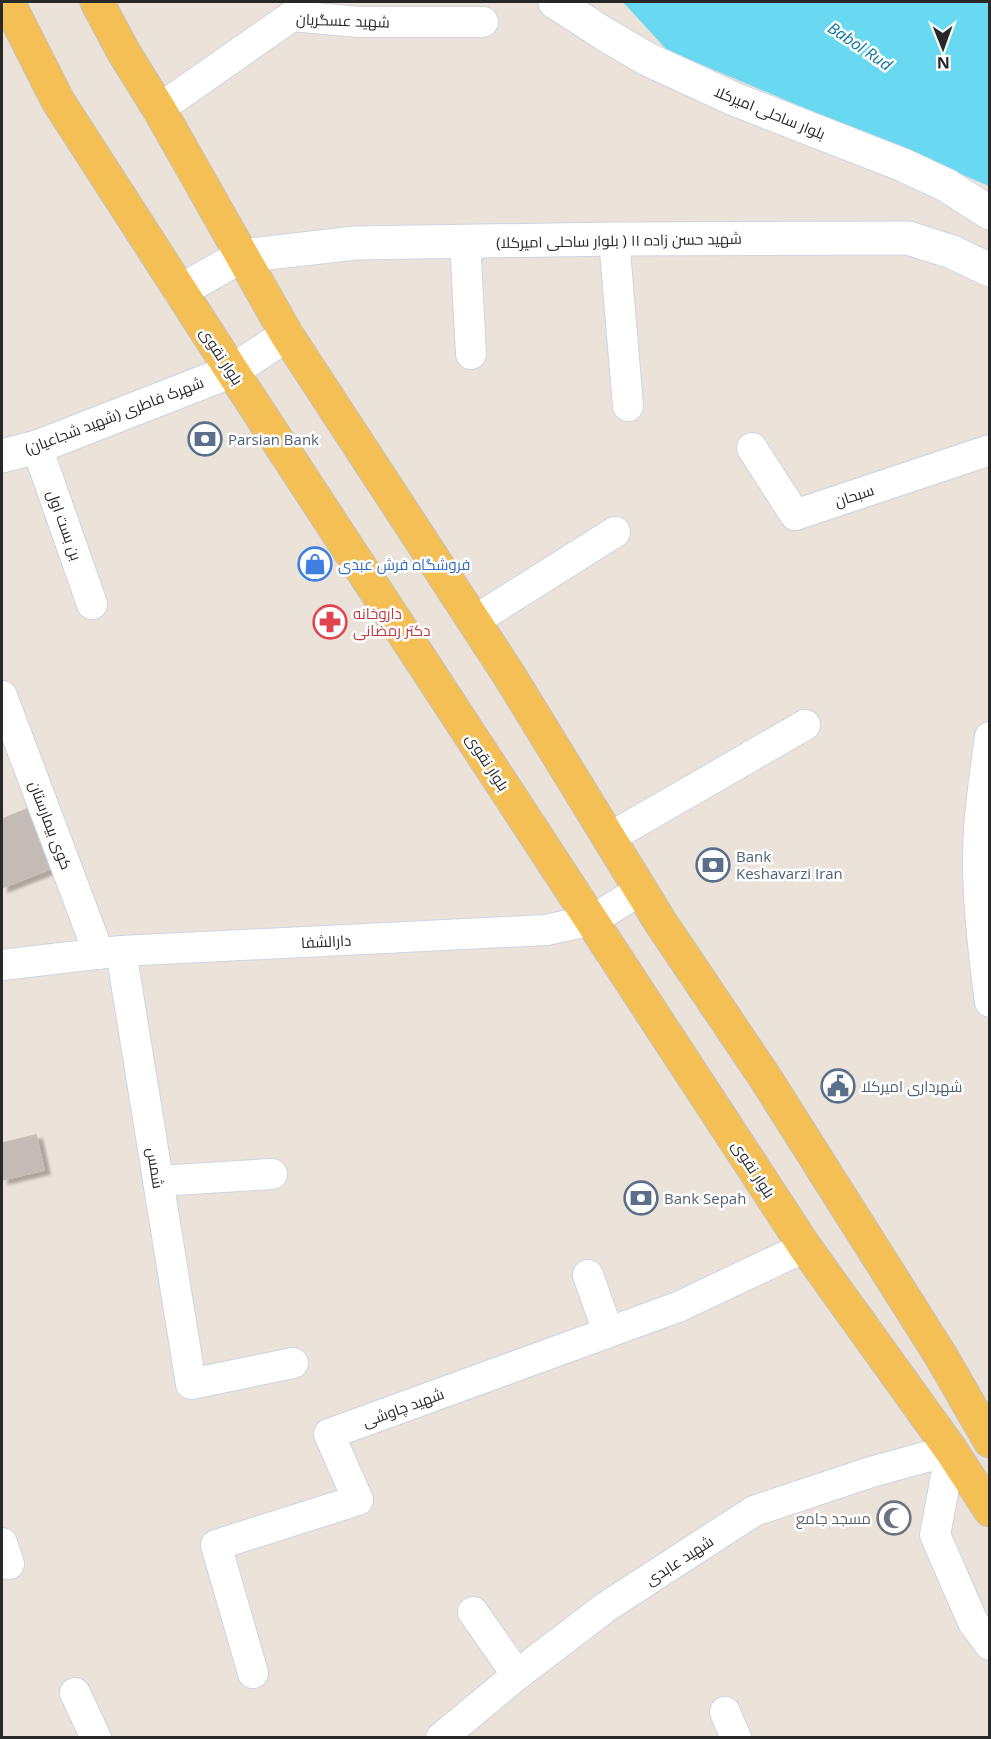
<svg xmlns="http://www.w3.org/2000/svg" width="991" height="1739" font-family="'Open Sans',Cairo,sans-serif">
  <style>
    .water { fill: #68d9f1 }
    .building { fill: #c3bcb6; stroke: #c6beb3; stroke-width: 1.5; filter: url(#shadow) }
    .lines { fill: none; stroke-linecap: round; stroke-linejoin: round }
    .street-casing { stroke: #ced4e2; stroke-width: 32 }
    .secondary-casing { stroke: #ced4e2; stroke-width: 35 }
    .primary-casing { stroke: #c3c3c3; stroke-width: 35 }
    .street { stroke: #fff; stroke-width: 30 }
    .secondary { stroke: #fff; stroke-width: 33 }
    .primary { stroke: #f4c056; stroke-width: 33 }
    .labels { text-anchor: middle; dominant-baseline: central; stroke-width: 5; stroke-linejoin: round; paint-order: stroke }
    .street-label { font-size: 15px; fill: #282828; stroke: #fff }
    .service-label { font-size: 15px; fill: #4e5e75; stroke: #fff; text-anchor: start }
    .shop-label { font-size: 15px; fill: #366cbe; stroke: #fff; text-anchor: start }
    .health-label { font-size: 15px; fill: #be3a42; stroke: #fff; text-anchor: start }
    .worship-label { font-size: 15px; fill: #5b616d; stroke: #fff; text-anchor: end }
    .water-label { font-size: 16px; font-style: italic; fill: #0a769b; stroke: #fff }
  </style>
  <defs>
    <filter id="shadow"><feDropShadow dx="6" dy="4" stdDeviation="1.5" flood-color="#0004"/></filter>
  </defs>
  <rect width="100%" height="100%" fill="#ebe2d9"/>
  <polygon class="water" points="623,2 989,2 989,186 667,50"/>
  <g class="building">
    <polygon points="27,809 50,869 2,888 2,819"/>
    <polygon points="36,1135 44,1170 2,1180 2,1143"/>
  </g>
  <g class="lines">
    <g class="street-casing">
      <g id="street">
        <polyline points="159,109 292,16 359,22 483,22"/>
        <polyline points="614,239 628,406"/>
        <polyline points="465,241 471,354"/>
        <polyline points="37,447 92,604"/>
        <polyline points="752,448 795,515 990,450"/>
        <polyline points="474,621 615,532"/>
        <polyline points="2,696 99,954"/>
        <path d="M990,737C984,781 977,826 978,870C979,914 984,958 990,1002"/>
        <polyline points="609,838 805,725"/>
        <polyline points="121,951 191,1384 293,1363"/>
        <polyline points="2,965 121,951 546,930 592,920 641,890"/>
        <polyline points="158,1181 272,1174"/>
        <polyline points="588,1275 608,1332"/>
        <polyline points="2,1543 9,1564"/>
        <polyline points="473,1612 517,1675"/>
        <polyline points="253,1673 216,1545 358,1500 329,1434 678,1307 805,1247"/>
        <polyline points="75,1693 96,1738"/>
        <polyline points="725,1712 736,1738"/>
        <polyline points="441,1738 517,1675 606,1607 754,1511 871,1472 951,1450 935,1535 973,1622 990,1645"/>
      </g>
    </g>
    <g class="secondary-casing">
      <g id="secondary">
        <polyline points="555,2 606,35 647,59 734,99 903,165 946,185 990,213"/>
        <polyline points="180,291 242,256 355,243 614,239 908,238 952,252 990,270"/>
        <polyline points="2,456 37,447 232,371 287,335"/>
      </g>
    </g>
    <g class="primary-casing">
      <g id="primary">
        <polyline points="8,2 58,101 232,371 805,1247 951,1450 990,1510"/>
        <polyline points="97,2 123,51 159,109 287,335 509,675 661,923 766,1079 941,1356 990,1441"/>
      </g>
    </g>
    <use href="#street" class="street"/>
    <use href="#secondary" class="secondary"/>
    <use href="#primary" class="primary"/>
  </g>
  <defs>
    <g id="bank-ring" transform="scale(1.725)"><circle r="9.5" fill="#fff" stroke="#5c6f8a" stroke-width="1.5"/><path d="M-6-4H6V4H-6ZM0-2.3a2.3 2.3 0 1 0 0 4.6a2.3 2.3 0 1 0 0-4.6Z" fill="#5c6f8a"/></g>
    <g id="shop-ring" transform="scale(1.725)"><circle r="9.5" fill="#fff" stroke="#3f7fe0" stroke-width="1.5"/><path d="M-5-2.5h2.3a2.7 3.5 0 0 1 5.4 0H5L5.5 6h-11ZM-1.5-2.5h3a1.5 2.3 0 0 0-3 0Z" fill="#3f7fe0"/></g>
    <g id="pharmacy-ring" transform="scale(1.725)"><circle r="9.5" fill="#fff" stroke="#e0444e" stroke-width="1.5"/><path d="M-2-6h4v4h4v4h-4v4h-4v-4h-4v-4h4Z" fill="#e0444e"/></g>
    <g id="civic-ring" transform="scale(1.725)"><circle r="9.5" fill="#fff" stroke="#5c6f8a" stroke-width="1.5"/><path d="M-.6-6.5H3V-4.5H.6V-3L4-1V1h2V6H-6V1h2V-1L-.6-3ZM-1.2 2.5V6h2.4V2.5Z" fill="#5c6f8a"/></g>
    <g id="mosque-ring" transform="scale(1.725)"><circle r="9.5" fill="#fff" stroke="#6b7280" stroke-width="1.5"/><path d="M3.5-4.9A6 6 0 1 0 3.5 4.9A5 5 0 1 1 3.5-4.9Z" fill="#6b7280"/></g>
  </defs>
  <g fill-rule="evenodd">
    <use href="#bank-ring" x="205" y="439"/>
    <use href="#shop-ring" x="315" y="564"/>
    <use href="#pharmacy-ring" x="330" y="622"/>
    <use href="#bank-ring" x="713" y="865"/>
    <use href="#civic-ring" x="838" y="1086"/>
    <use href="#bank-ring" x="641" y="1198"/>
    <use href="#mosque-ring" x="894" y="1518"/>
  </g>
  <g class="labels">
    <g class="street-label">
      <text transform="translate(343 20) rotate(2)">شهید عسگریان</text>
      <text transform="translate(770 112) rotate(22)">بلوار ساحلی امیرکلا</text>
      <text transform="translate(619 240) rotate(-1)">شهید حسن زاده ۱۱ ( بلوار ساحلی امیرکلا)</text>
      <text transform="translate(222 356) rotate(57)">بلوار نقوی</text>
      <text transform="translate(114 415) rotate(-21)">شهرک فاطری (شهید شجاعیان)</text>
      <text transform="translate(854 495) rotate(-18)">سبحان</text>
      <text transform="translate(65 525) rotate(70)">بن بست اول</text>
      <text transform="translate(488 762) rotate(57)">بلوار نقوی</text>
      <text transform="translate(51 825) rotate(69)">کوی بیمارستان</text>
      <text transform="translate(326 941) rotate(-3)">دارالشفا</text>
      <text transform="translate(156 1168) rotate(81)">شمس</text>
      <text transform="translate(754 1169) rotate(57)">بلوار نقوی</text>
      <text transform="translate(403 1407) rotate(-20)">شهید چاوشی</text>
      <text transform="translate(679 1560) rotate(-33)">شهید عابدی</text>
    </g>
    <g class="service-label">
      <text x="228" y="439">Parsian Bank</text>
      <text x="736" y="856">Bank<tspan x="736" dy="17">Keshavarzi Iran</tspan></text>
      <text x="861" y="1086">شهرداری امیرکلا</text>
      <text x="664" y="1198">Bank Sepah</text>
    </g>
    <g class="shop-label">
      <text x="338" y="564">فروشگاه فرش عبدی</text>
    </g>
    <g class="health-label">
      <text x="353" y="613">داروخانه<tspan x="353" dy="17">دکتر رمضانی</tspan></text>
    </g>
    <g class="worship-label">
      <text x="871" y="1518">مسجد جامع</text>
    </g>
    <g class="water-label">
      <text transform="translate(860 46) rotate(34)">Babol Rud</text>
    </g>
  </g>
  <rect width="991" height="1739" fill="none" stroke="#282828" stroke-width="6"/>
  <g transform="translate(943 48) rotate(179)" stroke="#ffffff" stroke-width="4.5" paint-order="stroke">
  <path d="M0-4.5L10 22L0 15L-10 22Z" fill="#282828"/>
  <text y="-9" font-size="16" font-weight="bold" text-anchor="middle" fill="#282828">N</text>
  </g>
</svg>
